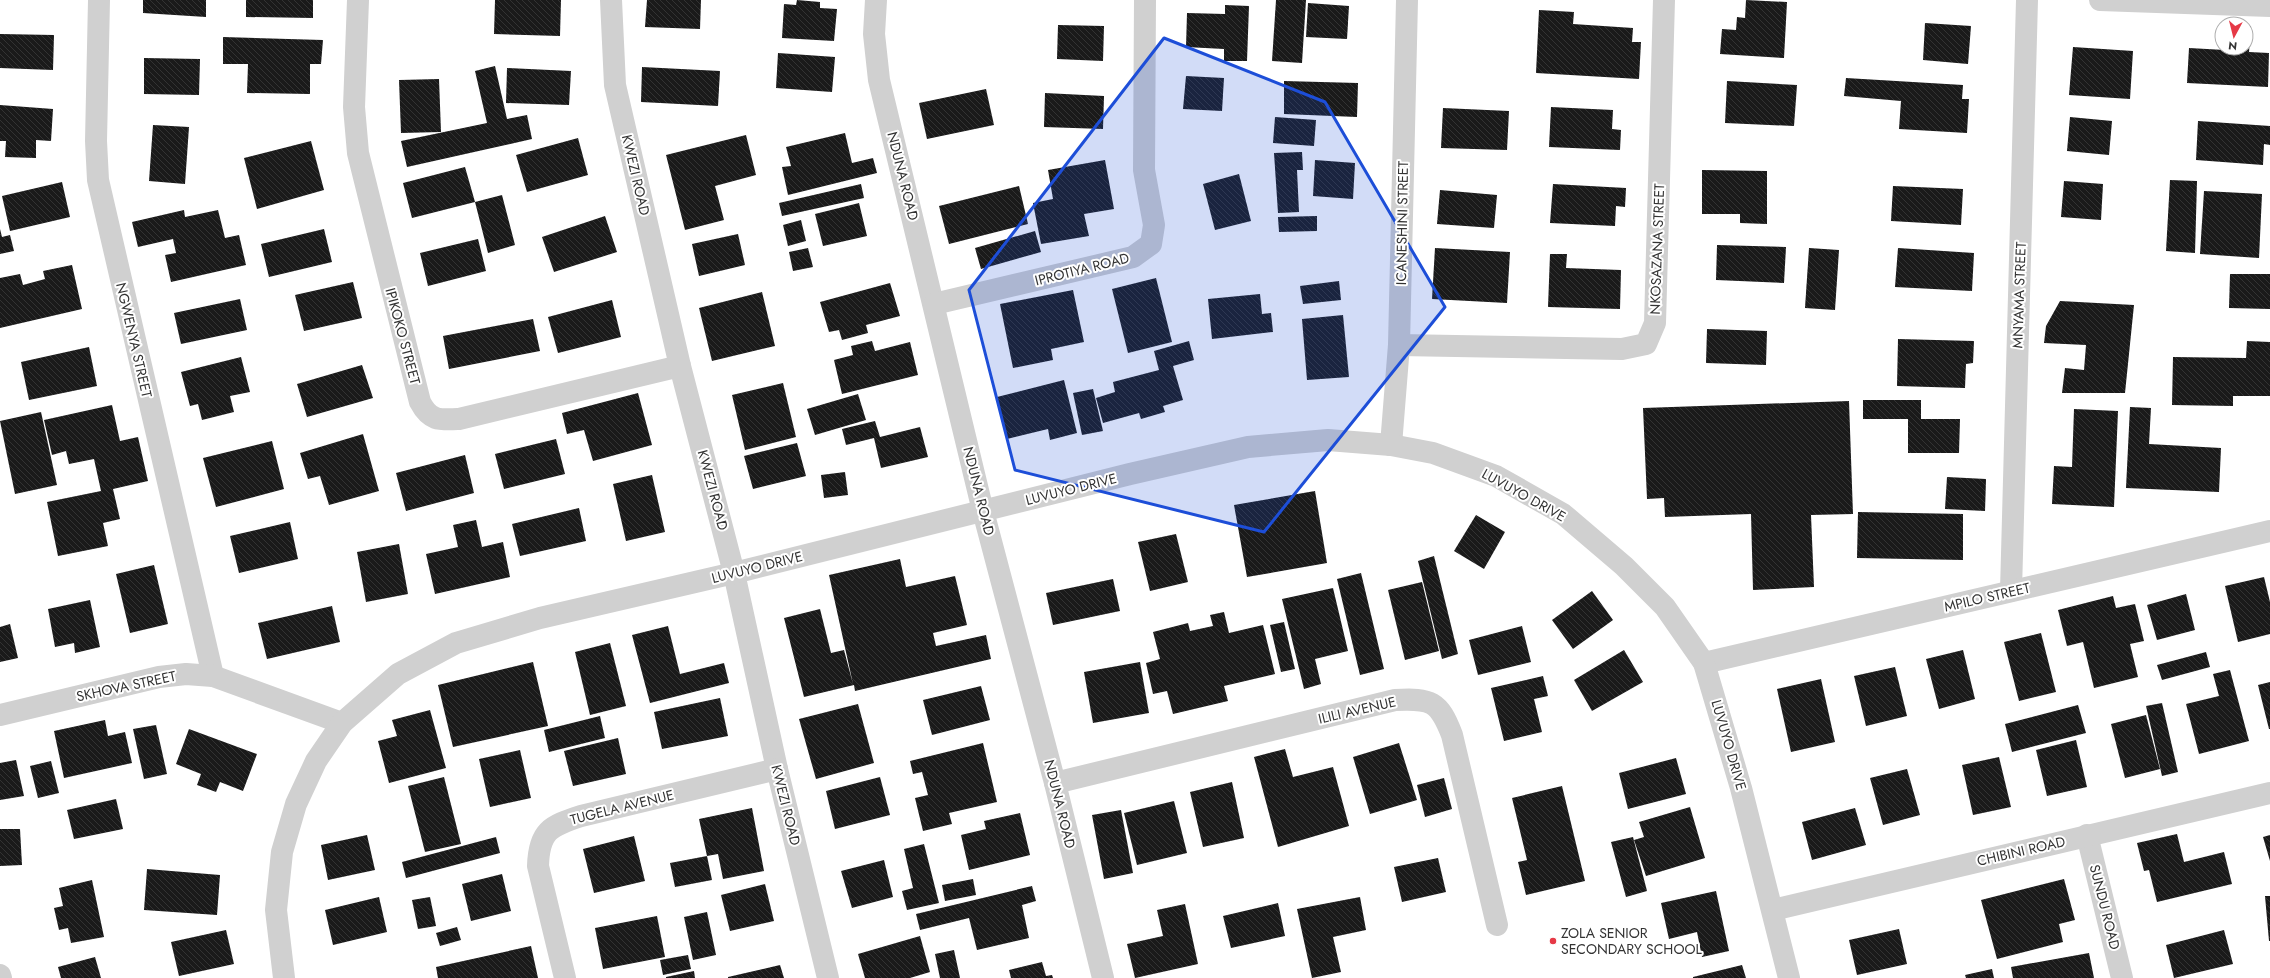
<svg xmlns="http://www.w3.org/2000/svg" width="2270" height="978" font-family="Jost,sans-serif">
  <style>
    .building { fill: url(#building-back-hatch) }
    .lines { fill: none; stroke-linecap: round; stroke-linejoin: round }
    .minor { stroke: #d0d0d0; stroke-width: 22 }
    .marked { fill: #1d4ed8; fill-opacity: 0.2; stroke: #1d4ed8; stroke-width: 3; stroke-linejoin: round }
    .poi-dot { fill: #e63946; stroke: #fff; stroke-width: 1.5 }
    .labels { text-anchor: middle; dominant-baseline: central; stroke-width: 4; stroke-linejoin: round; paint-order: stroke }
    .street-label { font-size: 14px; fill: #333; stroke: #fff }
    .poi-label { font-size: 14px; fill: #333; stroke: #fff; text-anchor: start }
  </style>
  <defs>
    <pattern id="building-back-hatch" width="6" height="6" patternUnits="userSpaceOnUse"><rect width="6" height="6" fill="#1a1a1a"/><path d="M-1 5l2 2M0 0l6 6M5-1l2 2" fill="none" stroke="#333"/></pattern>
  </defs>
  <rect width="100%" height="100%" fill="#fff"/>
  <g class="building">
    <polygon points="143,0 206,0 206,17 143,13"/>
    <polygon points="246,0 313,0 313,18 246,17"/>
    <polygon points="495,0 561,0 560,36 494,34"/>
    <polygon points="647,0 701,0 700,29 645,27"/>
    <polygon points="797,0 820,2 820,8 837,9 834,41 782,38 784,4 796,5"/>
    <polygon points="1276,0 1306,0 1302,63 1272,61"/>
    <polygon points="1746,0 1787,2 1784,58 1720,54 1722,29 1736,30 1737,17 1745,18"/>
    <polygon points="1308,3 1349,6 1347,39 1306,37"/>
    <polygon points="1225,5 1249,6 1247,61 1224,61 1224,49 1186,47 1187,13 1225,14"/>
    <polygon points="1539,10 1574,12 1573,24 1633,28 1632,42 1641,42 1639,79 1536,73"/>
    <polygon points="1925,23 1971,26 1968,64 1923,60"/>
    <polygon points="1058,25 1104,26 1103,61 1057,59"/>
    <polygon points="2246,26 2251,26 2249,52 2269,53 2268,87 2187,83 2189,48 2225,50 2225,48 2246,48"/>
    <polygon points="0,34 54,35 53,70 0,68"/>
    <polygon points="223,37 323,40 321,64 310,64 310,94 247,93 248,64 223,64"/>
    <polygon points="2073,47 2133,51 2130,99 2069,95"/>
    <polygon points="778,53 835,57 832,92 776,88"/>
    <polygon points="144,58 200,59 199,95 144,94"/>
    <polygon points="495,66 507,119 527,115 532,139 407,167 401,141 487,123 475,71"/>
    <polygon points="642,67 720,71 718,106 641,102"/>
    <polygon points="507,68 571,71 569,105 506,103"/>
    <polygon points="1186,76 1224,78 1222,111 1183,109"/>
    <polygon points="1846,78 1963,85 1962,99 1969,99 1967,133 1899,129 1901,101 1844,96"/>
    <polygon points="439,79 441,132 401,133 399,80"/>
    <polygon points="1284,81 1358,83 1357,117 1284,114"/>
    <polygon points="1727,81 1797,85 1794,126 1725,123"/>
    <polygon points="986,89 994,125 927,139 919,103"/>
    <polygon points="1045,93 1104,96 1103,129 1044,127"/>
    <polygon points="0,105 53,109 51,141 36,140 36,158 5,157 6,141 0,141"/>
    <polygon points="1551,107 1613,110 1612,129 1621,130 1620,150 1549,147"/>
    <polygon points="1443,108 1509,111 1507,150 1441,148"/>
    <polygon points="1275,117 1316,120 1314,146 1273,143"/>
    <polygon points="2070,117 2112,121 2109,155 2067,151"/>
    <polygon points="2198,121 2270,126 2270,145 2264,144 2263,165 2196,160"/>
    <polygon points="153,125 189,127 185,184 149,181"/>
    <polygon points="845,133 852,163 873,158 877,173 788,195 782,167 791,166 786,147"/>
    <polygon points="746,135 756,175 715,186 724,220 685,230 666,155"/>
    <polygon points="578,138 588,175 527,192 516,155"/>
    <polygon points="311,141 324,190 257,209 244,158"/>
    <polygon points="1302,152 1303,170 1297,170 1299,212 1278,213 1274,153"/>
    <polygon points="1105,160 1114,209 1084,214 1089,236 1041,244 1033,203 1053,199 1048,170"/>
    <polygon points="1315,160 1355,163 1353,199 1313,196"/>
    <polygon points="465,167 475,202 502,195 515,245 488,253 475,202 412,218 403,183"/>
    <polygon points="1702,170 1767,171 1767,224 1740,223 1740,214 1702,214"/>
    <polygon points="1239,174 1251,221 1215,230 1203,184"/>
    <polygon points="2170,180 2197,181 2195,253 2166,251"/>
    <polygon points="2064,181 2103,184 2101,220 2061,217"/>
    <polygon points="62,182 70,217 10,231 2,196"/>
    <polygon points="861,184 864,198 782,216 779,203"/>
    <polygon points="1553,184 1626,188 1625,207 1616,206 1615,226 1550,223"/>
    <polygon points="1019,186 1028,224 949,244 939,206"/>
    <polygon points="1893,186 1963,189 1961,225 1891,221"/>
    <polygon points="1440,190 1497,195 1494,228 1437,224"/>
    <polygon points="2204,191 2262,194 2259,258 2200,254"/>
    <polygon points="859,203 867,236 823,246 815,214"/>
    <polygon points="184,210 185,217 218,210 225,238 239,235 246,265 171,282 165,255 176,253 173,239 138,247 132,222"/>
    <polygon points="605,216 617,252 554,272 542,237"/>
    <polygon points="1317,216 1317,231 1279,232 1278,217"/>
    <polygon points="801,220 806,241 788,246 783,225"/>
    <polygon points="0,229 2,237 10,235 14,251 0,254"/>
    <polygon points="324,229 332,262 269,277 261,244"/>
    <polygon points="1035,231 1041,252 981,269 975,248"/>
    <polygon points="738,234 745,265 699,276 692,244"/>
    <polygon points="478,239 486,271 428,286 420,253"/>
    <polygon points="1717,245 1786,247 1784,283 1716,280"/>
    <polygon points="808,248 813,267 793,271 789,252"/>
    <polygon points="1435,248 1510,252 1507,303 1432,299"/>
    <polygon points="1809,248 1839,250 1835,310 1805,308"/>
    <polygon points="1898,248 1974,253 1972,291 1895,287"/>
    <polygon points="1550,254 1567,254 1566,268 1621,270 1620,309 1548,307"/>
    <polygon points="72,265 82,309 0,328 0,278 20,274 23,285 45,279 43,271"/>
    <polygon points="2230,274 2270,274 2270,309 2229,308"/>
    <polygon points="1156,278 1172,342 1128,353 1112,289"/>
    <polygon points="1339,281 1341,300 1303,304 1300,286"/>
    <polygon points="353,282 362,318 304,331 295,295"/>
    <polygon points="890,283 900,316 866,325 868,333 842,340 839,330 829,332 820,302"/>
    <polygon points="1073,290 1084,342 1051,349 1053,360 1013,368 1000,304"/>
    <polygon points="762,292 775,346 712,361 699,308"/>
    <polygon points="1260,294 1262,314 1271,313 1273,332 1212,339 1208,299"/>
    <polygon points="240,299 247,330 181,344 174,313"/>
    <polygon points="612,300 621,337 558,353 548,317"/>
    <polygon points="2060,301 2134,305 2125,393 2062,393 2065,368 2084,370 2086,345 2044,343 2046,326"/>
    <polygon points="1343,315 1349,377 1307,380 1302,319"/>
    <polygon points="533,319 540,351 449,369 443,336"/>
    <polygon points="1707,329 1767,331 1766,365 1706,363"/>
    <polygon points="1898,339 1974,341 1973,363 1966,364 1965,388 1897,386"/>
    <polygon points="872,341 875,351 910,342 918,375 842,394 834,360 853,355 851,346"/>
    <polygon points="1189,341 1194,360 1173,366 1183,400 1163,406 1165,412 1141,419 1139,413 1103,423 1096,398 1115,392 1113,382 1159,370 1154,351"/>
    <polygon points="2247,341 2270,342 2270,396 2233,396 2233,406 2172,405 2173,357 2246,358"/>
    <polygon points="89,347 97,386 29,400 21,362"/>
    <polygon points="241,357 250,392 230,396 234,412 202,420 198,404 190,406 181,372"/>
    <polygon points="362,365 373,398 307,417 297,384"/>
    <polygon points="1064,380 1077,433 1050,440 1048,429 1007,439 997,397"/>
    <polygon points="783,383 796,437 745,450 732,395"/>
    <polygon points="1093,389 1103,431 1082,435 1073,393"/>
    <polygon points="638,393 652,445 593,461 584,430 567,434 562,413"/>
    <polygon points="858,394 866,420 815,435 807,409"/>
    <polygon points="1863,400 1921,400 1921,419 1960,419 1959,453 1908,453 1908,419 1863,419"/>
    <polygon points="1849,401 1853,514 1811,515 1814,587 1753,590 1751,514 1665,517 1664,498 1647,499 1643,408"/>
    <polygon points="112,405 120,441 138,437 148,481 113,489 120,519 103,523 108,546 58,556 47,502 101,491 94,459 69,464 66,451 52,455 44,420"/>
    <polygon points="2130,407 2151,408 2149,444 2221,448 2219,492 2126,488"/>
    <polygon points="2074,409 2118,411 2114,507 2052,504 2054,466 2072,467"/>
    <polygon points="41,412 57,485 15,494 0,421"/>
    <polygon points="875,421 880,437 920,427 928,457 881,468 874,438 846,445 842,429"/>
    <polygon points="363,434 379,491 329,505 320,476 308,479 300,453"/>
    <polygon points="556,439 565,474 504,489 495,454"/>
    <polygon points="272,441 284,489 216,507 203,458"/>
    <polygon points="797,443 806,476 753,489 744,456"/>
    <polygon points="465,455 474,493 406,511 396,473"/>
    <polygon points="845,472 848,495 824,498 821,475"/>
    <polygon points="652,475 665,532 626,541 613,484"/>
    <polygon points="1947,477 1986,479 1985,511 1945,509"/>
    <polygon points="1315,491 1327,563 1247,577 1234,505"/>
    <polygon points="579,508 586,541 520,556 512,524"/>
    <polygon points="1858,512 1963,514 1963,560 1857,558"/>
    <polygon points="1476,515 1505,532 1484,569 1454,551"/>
    <polygon points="476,520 482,547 503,542 510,577 435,594 426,554 458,547 453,525"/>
    <polygon points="290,522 298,559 239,573 230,536"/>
    <polygon points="1176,534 1188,582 1150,591 1138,542"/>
    <polygon points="399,544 408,594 366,602 357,552"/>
    <polygon points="1434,556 1458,654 1442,659 1418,561"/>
    <polygon points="900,559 906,587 955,576 967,625 933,633 936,646 986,635 991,659 855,691 854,685 804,697 784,618 820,609 831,653 844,650 853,684 829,575"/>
    <polygon points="154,565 168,624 130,633 116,574"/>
    <polygon points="1361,573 1384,669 1360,675 1337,579"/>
    <polygon points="2264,577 2270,602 2270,634 2238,642 2225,586"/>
    <polygon points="1113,579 1120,611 1053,625 1046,593"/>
    <polygon points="1422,582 1439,651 1405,660 1388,590"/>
    <polygon points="1333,588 1348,651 1315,659 1321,684 1304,689 1282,599"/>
    <polygon points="1592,591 1613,620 1573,649 1552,620"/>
    <polygon points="2186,594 2195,630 2157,640 2147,605"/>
    <polygon points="2113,596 2116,608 2135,604 2144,641 2130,644 2138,677 2094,688 2083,642 2067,646 2058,610"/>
    <polygon points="90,600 100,647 75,653 74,643 55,647 48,609"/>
    <polygon points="332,606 340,642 267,659 258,623"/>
    <polygon points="1224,612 1229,633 1263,625 1275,674 1224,686 1228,701 1173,714 1167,691 1153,694 1146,663 1160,659 1153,632 1188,623 1190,631 1213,626 1210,615"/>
    <polygon points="1284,622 1295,669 1281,672 1270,625"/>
    <polygon points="10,624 18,658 0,662 0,627"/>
    <polygon points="668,626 680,674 724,663 729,683 650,703 632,635"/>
    <polygon points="1522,626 1531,662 1478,675 1469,640"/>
    <polygon points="2041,633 2056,692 2019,701 2004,642"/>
    <polygon points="610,643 626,706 590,715 575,652"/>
    <polygon points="1624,650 1643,682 1592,711 1574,680"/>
    <polygon points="1963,650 1975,699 1939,709 1926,659"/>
    <polygon points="2206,652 2210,667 2162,680 2157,665"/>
    <polygon points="533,662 548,726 453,747 438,685"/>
    <polygon points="1140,662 1149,713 1093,723 1084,672"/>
    <polygon points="1895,667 1907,716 1866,726 1854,676"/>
    <polygon points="2230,670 2249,741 2199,754 2186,704 2219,696 2213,674"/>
    <polygon points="1543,676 1548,696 1534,699 1542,732 1504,741 1491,688"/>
    <polygon points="1821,679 1835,742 1791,752 1777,689"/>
    <polygon points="2270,682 2270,729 2269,729 2258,685"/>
    <polygon points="981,686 990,720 932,735 923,700"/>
    <polygon points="720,698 728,736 662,749 654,712"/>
    <polygon points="2162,703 2178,772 2162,776 2146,706"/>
    <polygon points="858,704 874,763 816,779 799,719"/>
    <polygon points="2078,705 2086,733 2012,752 2005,724"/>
    <polygon points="430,710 446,768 389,783 378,741 397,736 392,720"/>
    <polygon points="2146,715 2160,769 2125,778 2111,724"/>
    <polygon points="600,716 605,738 549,752 544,730"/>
    <polygon points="105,720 108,736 125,732 132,763 64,778 54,731"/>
    <polygon points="156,725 167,774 144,779 133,729"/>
    <polygon points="189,729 257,754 243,791 220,782 216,792 197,785 201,774 176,764"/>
    <polygon points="618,738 626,774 573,786 564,751"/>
    <polygon points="2076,740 2087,787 2047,796 2036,750"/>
    <polygon points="983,743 997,802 949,813 952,824 923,831 915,798 928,795 922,772 913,774 910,761"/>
    <polygon points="1399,743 1417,800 1370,814 1353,757"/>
    <polygon points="1285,749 1293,777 1333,767 1349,826 1278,847 1254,757"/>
    <polygon points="520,750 531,798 490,807 479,759"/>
    <polygon points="1999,757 2011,807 1973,815 1962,765"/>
    <polygon points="1676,758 1686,794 1628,809 1619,773"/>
    <polygon points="16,760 24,796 0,800 0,763"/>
    <polygon points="51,761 59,793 38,798 30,766"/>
    <polygon points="1907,769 1920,815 1883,825 1870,778"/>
    <polygon points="444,777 461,844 425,852 408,786"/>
    <polygon points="880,777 890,815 835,829 826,791"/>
    <polygon points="1444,778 1452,809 1425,817 1417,785"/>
    <polygon points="1232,782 1244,838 1203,847 1190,792"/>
    <polygon points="1562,786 1585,881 1526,895 1518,862 1527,860 1512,798"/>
    <polygon points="116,799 123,829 74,839 67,810"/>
    <polygon points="1174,801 1187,853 1137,865 1124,813"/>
    <polygon points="1690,807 1705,858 1646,876 1634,840 1644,837 1639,822"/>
    <polygon points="752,808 764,871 723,879 718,854 707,856 699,819"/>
    <polygon points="1855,808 1866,845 1812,860 1802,822"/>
    <polygon points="1121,810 1133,873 1104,879 1092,815"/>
    <polygon points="1020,813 1030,855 969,870 961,835 986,829 984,821"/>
    <polygon points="0,829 20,829 22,865 0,866"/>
    <polygon points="2177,834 2184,862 2224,852 2232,884 2157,902 2149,870 2144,871 2137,843"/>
    <polygon points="367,835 375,870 328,880 321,845"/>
    <polygon points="2270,835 2270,861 2263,837"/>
    <polygon points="634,836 645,881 594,893 583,849"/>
    <polygon points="496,837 500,853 406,878 402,862"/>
    <polygon points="1633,837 1647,891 1626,897 1611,842"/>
    <polygon points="924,844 939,903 907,910 902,891 913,888 904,849"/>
    <polygon points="707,856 712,880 675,887 670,863"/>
    <polygon points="1438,858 1446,892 1402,902 1394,867"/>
    <polygon points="884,860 893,897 852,908 841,871"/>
    <polygon points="147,869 220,875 217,915 144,910"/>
    <polygon points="502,874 511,911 471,921 462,884"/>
    <polygon points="973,879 976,895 945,901 942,885"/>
    <polygon points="2064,879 2075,920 2059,924 2063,942 1997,959 1981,900"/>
    <polygon points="92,880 104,937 71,943 68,928 59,930 54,908 63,906 59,888"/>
    <polygon points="765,884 774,921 730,931 721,895"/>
    <polygon points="1032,886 1036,901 1015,907 1022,905 1029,938 977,950 969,918 920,930 916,914"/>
    <polygon points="1716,891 1729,951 1702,957 1697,932 1669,939 1661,903"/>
    <polygon points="2265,896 2270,896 2270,941 2269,941"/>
    <polygon points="379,897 387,932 333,945 325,910"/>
    <polygon points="430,897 436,926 418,929 412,900"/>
    <polygon points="1360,897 1366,930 1333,937 1341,972 1312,978 1297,909"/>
    <polygon points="1278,903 1285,936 1231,948 1223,916"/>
    <polygon points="1185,904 1198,964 1135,978 1127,944 1163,936 1157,910"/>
    <polygon points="707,912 716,955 693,960 684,917"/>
    <polygon points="657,916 665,957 603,969 595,928"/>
    <polygon points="457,927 461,940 440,946 436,933"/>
    <polygon points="1899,929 1907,964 1857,975 1849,940"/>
    <polygon points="226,930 234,964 179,976 171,942"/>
    <polygon points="2224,930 2233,964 2174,978 2166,945"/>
    <polygon points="920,936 930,972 910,978 865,978 858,954"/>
    <polygon points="531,946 538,978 438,978 436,967"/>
    <polygon points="954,950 960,978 940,978 935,954"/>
    <polygon points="2089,953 2094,978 2013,978 2011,967"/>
    <polygon points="688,955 691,969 663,975 660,960"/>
    <polygon points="95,957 101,978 61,978 58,967"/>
    <polygon points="1042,962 1046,976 1052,975 1053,978 1011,978 1009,970"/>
    <polygon points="780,965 784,978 728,978 728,977"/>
    <polygon points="1742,965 1746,978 1693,978 1693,977"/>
    <polygon points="1992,969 1994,978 1966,978 1965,975"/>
    <polygon points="694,971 695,978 666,978 666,977"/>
  </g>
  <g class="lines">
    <g class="minor">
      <polyline points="99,0 96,141 98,180 213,676"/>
      <path d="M358,0L354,107L358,153L420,402C430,421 439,420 459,419L680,366"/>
      <polyline points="611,0 615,85 680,366 734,573 777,769 828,978"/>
      <polyline points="876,0 874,34 879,80 983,511 1055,783 1103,978"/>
      <polyline points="2100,0 2270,6"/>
      <polyline points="934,304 1133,257 1151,244 1154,225 1144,170 1145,0"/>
      <polyline points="1399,345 1622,349 1646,344 1655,323 1664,0"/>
      <polyline points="1391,445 1399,345 1407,0"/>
      <polyline points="2011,591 2027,0"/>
      <polyline points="1704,663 2270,531"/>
      <polyline points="0,715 159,677 186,674 213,676 342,723"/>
      <path d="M1055,783L1395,700C1431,698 1439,701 1452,735L1497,925"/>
      <polyline points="2087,835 2122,978"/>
      <polyline points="1773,910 2270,793"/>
      <polyline points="0,975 1,978"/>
      <polyline points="284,978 276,910 282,852 296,804 316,761 342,723 398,674 456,643 540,618 734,573 1130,474 1248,447 1328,440 1391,445 1433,453 1496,476 1563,514 1624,566 1665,607 1704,663 1741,788 1789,978"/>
      <path d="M565,978L538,866C539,831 550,826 581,816L777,769"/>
    </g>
  </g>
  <path class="marked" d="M1164,38L1325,102L1445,307L1264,532L1015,470L969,290Z"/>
  <circle class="poi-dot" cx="1553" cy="941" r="4"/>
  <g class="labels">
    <g class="street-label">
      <text transform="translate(636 175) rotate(77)">KWEZI ROAD</text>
      <text transform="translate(903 176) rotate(76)">NDUNA ROAD</text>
      <text transform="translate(1402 223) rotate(-89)">ICANESHINI STREET</text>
      <text transform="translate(1657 249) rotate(-88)">NKOSAZANA STREET</text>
      <text transform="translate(1082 269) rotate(-14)">IPROTIYA ROAD</text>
      <text transform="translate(2019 295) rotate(-88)">MNYAMA STREET</text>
      <text transform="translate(403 336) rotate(75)">IPIKOKO STREET</text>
      <text transform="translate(134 340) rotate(77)">NGWENYA STREET</text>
      <text transform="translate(1071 489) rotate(-14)">LUVUYO DRIVE</text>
      <text transform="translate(713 490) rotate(75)">KWEZI ROAD</text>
      <text transform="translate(979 491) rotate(76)">NDUNA ROAD</text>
      <text transform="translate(1524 495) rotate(29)">LUVUYO DRIVE</text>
      <text transform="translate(757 567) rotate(-14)">LUVUYO DRIVE</text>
      <text transform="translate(1987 597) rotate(-13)">MPILO STREET</text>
      <text transform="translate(126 686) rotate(-12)">SKHOVA STREET</text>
      <text transform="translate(1357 710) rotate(-13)">ILILI AVENUE</text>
      <text transform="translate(1729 745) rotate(74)">LUVUYO DRIVE</text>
      <text transform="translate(1060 804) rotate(76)">NDUNA ROAD</text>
      <text transform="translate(786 805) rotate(76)">KWEZI ROAD</text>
      <text transform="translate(622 807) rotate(-14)">TUGELA AVENUE</text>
      <text transform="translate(2021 851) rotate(-13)">CHIBINI ROAD</text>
      <text transform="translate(2105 907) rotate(76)">SUNDU ROAD</text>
    </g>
    <g class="poi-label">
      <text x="1561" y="933">ZOLA SENIOR<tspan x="1561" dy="16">SECONDARY SCHOOL</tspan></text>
    </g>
  </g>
  <g transform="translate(2234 36) rotate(187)"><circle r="19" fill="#ffffff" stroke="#adadad"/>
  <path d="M0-3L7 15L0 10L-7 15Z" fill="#e63946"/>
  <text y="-6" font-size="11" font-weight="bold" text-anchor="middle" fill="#333333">N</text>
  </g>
</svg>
